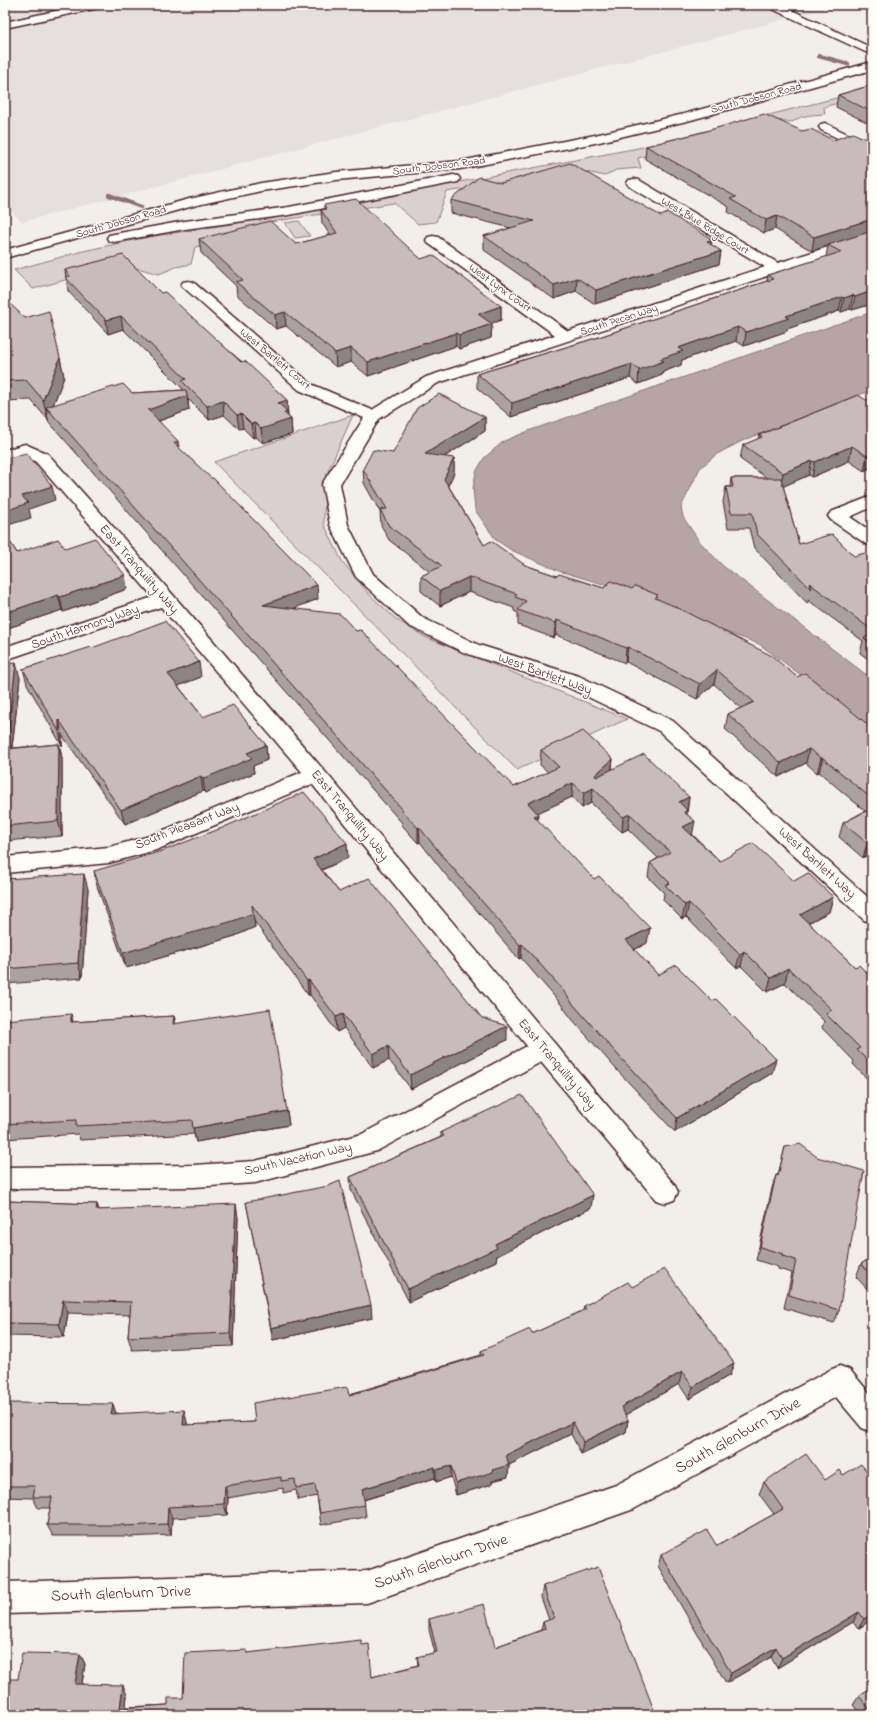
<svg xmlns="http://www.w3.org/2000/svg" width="877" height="1720" font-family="'Indie Flower',sans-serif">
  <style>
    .built { fill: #e5dfdd }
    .green { fill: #d9d0cf; stroke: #92787d }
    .water { fill: #b7a5a6; stroke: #8b6f75 }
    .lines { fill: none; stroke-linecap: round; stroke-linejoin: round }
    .stream { stroke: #8b6f75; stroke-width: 4.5 }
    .service-casing { stroke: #4a1f2b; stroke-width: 3 }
    .minor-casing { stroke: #4a1f2b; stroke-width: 3 }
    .tertiary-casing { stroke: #4a1f2b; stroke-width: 3 }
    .service { fill: #fdfcf7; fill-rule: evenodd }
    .minor { fill: #fdfcf7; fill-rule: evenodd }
    .tertiary { fill: #fdfcf7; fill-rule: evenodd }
    .wall { fill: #aca1a1; stroke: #4a1f2b }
    .shaded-wall { fill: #8c8383; stroke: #4a1f2b }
    .building { fill: #c8bbbb; stroke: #4a1f2b }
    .labels { text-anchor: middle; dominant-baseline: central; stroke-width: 3; stroke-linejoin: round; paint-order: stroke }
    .far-street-label { font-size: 11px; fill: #4a1f2b; stroke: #fdfcf7 }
    .street-label { font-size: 13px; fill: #4a1f2b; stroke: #fdfcf7 }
    .near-street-label { font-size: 16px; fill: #4a1f2b; stroke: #fdfcf7 }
  </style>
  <rect width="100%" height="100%" fill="#f2efeb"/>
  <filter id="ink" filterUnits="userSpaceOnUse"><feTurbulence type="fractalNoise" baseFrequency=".025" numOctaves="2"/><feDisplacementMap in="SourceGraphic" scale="8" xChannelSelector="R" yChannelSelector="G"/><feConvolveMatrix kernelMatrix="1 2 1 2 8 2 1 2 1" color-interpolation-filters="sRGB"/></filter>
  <g filter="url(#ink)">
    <polygon class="built" points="5,5 839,5 22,222 5,205"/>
    <g class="green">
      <polygon points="872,89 872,93 824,107 825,114 811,115 801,117 792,122 774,120 638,158 641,168 616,170 605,176 577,170 447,192 436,222 418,224 394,203 270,222 279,230 195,247 191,264 176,267 159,274 122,264 33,289 14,270 83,251 148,237 275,217 638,148"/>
      <polygon points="299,221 310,236 295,238 285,223"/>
      <polygon points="353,415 325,478 324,524 342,561 369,594 397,620 425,637 627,719 517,770 214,462"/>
    </g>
    <polygon class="water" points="872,312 872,390 742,441 717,454 700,468 681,507 683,517 699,541 723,566 872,679 872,731 828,695 759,644 707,625 643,598 600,583 559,571 511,550 496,540 475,510 473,488 476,472 484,458 504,441 531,430"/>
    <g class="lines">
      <g class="stream">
        <polyline points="819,56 848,64"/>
        <polyline points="109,195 141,207"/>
      </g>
      <g class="service-casing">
        <g id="service">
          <path d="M457,5H477C472,8 462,8 457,5Z"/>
          <polygon points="787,5 795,5 780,11 777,9"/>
        </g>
      </g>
      <g class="minor-casing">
        <g id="minor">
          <polygon points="83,5 103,5 98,8 5,28 5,22"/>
          <polygon points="767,5 781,5 872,48 872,55 768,7"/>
          <polygon points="825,123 872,146 872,155 821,130 819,127 821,124"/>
          <polygon points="634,179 639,180 778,263 872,233 872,242 438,383 379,419 340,484 348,525 373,574 423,618 479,645 579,676 673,721 872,901 872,923 864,920 659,731 565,686 465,653 409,626 356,577 330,525 322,484 364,418 299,390 181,285 183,282 188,281 193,282 311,384 372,410 426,377 555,335 428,243 426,240 428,237 433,236 438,237 568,331 765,267 629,186 627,183 629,180"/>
          <path d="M25,444L48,454C263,692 466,941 674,1184L678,1192L674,1200L665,1203L656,1200L541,1062L377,1151L255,1183L194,1187L5,1189V1167L194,1165L255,1161L362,1134L527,1046L312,784L156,850L109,863L5,873V857L109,847L150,836L302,772L161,607L5,660V647L153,597L36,462L24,455L5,461V450Z"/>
          <polygon points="872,496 872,507 850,517 872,532 872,545 866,544 831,520 828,516 831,512"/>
          <polygon points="840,1366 850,1370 872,1396 872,1432 862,1428 836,1397 634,1509 367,1603 5,1614 5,1582 367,1571 616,1485 830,1370"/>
        </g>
      </g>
      <g class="tertiary-casing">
        <g id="tertiary">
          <polygon points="872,62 872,70 691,120 595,143 460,169 336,180 261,191 197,205 5,258 5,250 189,199 261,183 336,172 460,161 595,135 684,114"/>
          <polygon points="453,175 458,176 460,179 458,182 289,215 185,229 114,242 109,241 107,238 109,235 114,234 185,221 289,207"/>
        </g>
      </g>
      <use href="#service" class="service"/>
      <use href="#minor" class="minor"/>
      <use href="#tertiary" class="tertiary"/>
    </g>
    <g class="wall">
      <polygon points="872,85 872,125 836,107 838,95"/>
      <polygon points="872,127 872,304 852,310 850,309 841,312 839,311 787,329 787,331 744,346 736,341 682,360 681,365 663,372 662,375 638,384 630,378 511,417 477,388 477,374 596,338 767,281 768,275 826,257 828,245 812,251 775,229 764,233 728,212 729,207 645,159 646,146 802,131 833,140 866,140 868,129"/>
      <polygon points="501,183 661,216 721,251 719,264 595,304 576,291 554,299 484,250 484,236 511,228 451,213 451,200"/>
      <polygon points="324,205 421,259 501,306 501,320 491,323 492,324 491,338 459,349 456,346 368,376 351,362 336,367 286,326 276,329 237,295 236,286 201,253 199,239 296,244 330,235 322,223 321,210 324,209"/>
      <polygon points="65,270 161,293 287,400 288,417 291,419 292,434 263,443 256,437 253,438 243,428 239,429 224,415 209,420 188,399 189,410 159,421 179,448 318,599 294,608 356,631 514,787 548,772 540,765 541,750 613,759 612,769 689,797 687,814 693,835 720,861 794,881 833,897 829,912 808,923 855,967 868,974 872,971 872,1084 853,1064 854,1061 822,1028 824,1021 785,983 767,992 741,966 736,968 686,917 682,919 663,900 664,893 648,877 650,863 658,858 628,829 622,832 591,803 582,808 572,797 537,813 537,820 647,943 634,950 658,975 772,1073 675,1132 616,1069 572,1019 560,1003 521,958 519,959 445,874 420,842 418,843 402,825 402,823 48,421 48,419 48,420 31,400 5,401 5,300 60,358 64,377 53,405 132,393 183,390 183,389 123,329 108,334 68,291"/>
      <polygon points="858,395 872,467 864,471 849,461 812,477 809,475 783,486 799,544 872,561 872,662 860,653 863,641 808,600 808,604 754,548 749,528 728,528 723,502 726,487 730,487 731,478 767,478 740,459 743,445 758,439 759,435"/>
      <polygon points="485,417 485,431 444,457 454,458 454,473 448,485 484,545 525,565 557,576 604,588 657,599 797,677 872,728 872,863 865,856 863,858 839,837 843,823 865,811 819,772 817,773 806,763 778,777 725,729 728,714 741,708 714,684 697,699 626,662 625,663 556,635 554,638 518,625 518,613 514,611 514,608 469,592 440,606 421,591 421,576 430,572 389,540 381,525 380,512 364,483 363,469 393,453"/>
      <polygon points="5,534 17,553 65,548 127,589 63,612 62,610 5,629"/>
      <polygon points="92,648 201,677 178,686 203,717 266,745 267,760 253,766 254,773 205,793 203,791 125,824 62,735 62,746 27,684 23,669"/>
      <polygon points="5,664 20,678 12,748 59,744 62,758 62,836 5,841"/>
      <polygon points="348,858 322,870 339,892 507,1040 411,1089 389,1060 373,1068 344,1028 337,1032 310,995 308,995 254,921 255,927 235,936 126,968 97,886 94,871"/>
      <polygon points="5,879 88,889 82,978 5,984"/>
      <polygon points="174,1016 176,1024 287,1111 289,1125 196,1142 194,1134 80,1140 78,1134 5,1139 5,1020 73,1022"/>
      <polygon points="441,1132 591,1208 497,1256 496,1261 409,1302 351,1190 350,1177 441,1137"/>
      <polygon points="785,1147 839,1310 834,1323 784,1308 792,1273 778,1269 778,1267 756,1260 772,1188 776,1175 778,1175"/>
      <polygon points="5,1201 97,1204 99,1210 238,1217 233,1346 132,1350 128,1337 130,1315 68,1313 64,1337 5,1336"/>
      <polygon points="246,1202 372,1318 273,1340"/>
      <polygon points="872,1257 872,1294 856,1277 861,1264"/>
      <polygon points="632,1287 730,1375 689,1399 679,1384 625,1415 628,1420 626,1432 581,1454 571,1434 509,1465 508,1477 492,1481 492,1484 456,1495 451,1477 436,1482 435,1478 364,1500 366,1517 321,1525 317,1496 298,1500 296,1490 283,1493 283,1488 228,1498 227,1515 172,1518 171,1535 128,1537 128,1536 53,1536 47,1525 50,1508 38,1508 33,1498 5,1497 5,1403 116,1413 187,1422 187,1425 255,1422 481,1355 481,1351 532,1334 583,1311 584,1306"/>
      <polygon points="764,1482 872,1619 858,1629 853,1622 777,1668 771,1657 726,1683 658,1566 661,1555 717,1546 774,1514 759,1494"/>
      <polygon points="543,1586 656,1715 5,1715 18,1679 80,1654 85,1664 82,1684 127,1695 126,1707 168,1705 183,1698 248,1653 362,1645 372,1677 418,1665 417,1657 435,1653 429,1630 429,1619 495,1647 541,1630 543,1622 549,1620 541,1597"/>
      <polygon points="872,1686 872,1715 861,1715 853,1705 859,1696"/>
    </g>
    <g class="shaded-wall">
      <polygon points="777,216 775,229 764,233 766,220"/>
      <polygon points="872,219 872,232 812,251 814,237"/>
      <polygon points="710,238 710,241 712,241 710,254 707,242 709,239"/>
      <polygon points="721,251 719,264 595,304 596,290"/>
      <polygon points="577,278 576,291 554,299 554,285"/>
      <polygon points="872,291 872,304 852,310 855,297"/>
      <polygon points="853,295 850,309 841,312 844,298"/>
      <polygon points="842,297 839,311 787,329 787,331 744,346 746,332 786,316"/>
      <polygon points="501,306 501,320 478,328 478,314"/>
      <polygon points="285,312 286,326 276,329 275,315"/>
      <polygon points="121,316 123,329 108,334 106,320"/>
      <polygon points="492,324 491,338 459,349 459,335"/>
      <polygon points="738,327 736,341 682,360 681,365 663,372 662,375 638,384 639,370 660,359 678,348"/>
      <polygon points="456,333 456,346 368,376 368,362"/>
      <polygon points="351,348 351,362 336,367 335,353"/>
      <polygon points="60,358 64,377 50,413 46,407 48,419 48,420 43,400"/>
      <polygon points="632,364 630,378 511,417 512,403"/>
      <polygon points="187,396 189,410 150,424 148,410"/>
      <polygon points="287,400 288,420 291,419 292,434 263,443 261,429 278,403"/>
      <polygon points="223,401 224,415 209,420 207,406"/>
      <polygon points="241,414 243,428 239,429 237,415"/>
      <polygon points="485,417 485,431 425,469 425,454"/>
      <polygon points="255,423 256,437 253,438 251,424"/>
      <polygon points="178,441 180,455 174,443"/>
      <polygon points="852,446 849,461 812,477 815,462"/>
      <polygon points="872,454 872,467 864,471 867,456"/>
      <polygon points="454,458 454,473 444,494 444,479"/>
      <polygon points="812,461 809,475 780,488 783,473"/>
      <polygon points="52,486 55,500 29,509 31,518 5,526 5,511 22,496"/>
      <polygon points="125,575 127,589 63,612 60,597"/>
      <polygon points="469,577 469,592 440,606 440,591"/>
      <polygon points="317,585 318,599 264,620 263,605"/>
      <polygon points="58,595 62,610 5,629 5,613"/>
      <polygon points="557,620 556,635 554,638 555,623"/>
      <polygon points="628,647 626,662 625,663 626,648"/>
      <polygon points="199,662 201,677 170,689 168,674"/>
      <polygon points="16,663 20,678 10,764 6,749"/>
      <polygon points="717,670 714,684 697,699 700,684"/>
      <polygon points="59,720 62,735 62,746 59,731"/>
      <polygon points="872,730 872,735 868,732"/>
      <polygon points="59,744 62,758 62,836 58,821"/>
      <polygon points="266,745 267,760 253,766 254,773 205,793 203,779 247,753"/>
      <polygon points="809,749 806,763 778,777 781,763"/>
      <polygon points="821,758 823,758 819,772 817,773"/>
      <polygon points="613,759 611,773 593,789 595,775"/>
      <polygon points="201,776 203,791 125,824 121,810"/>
      <polygon points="573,783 572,797 527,818 528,803"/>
      <polygon points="593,788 591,803 582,808 584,793"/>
      <polygon points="689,797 685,825 679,802"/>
      <polygon points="538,814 537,828 534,816"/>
      <polygon points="630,814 628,829 622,832 623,817"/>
      <polygon points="695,821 692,836 683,827"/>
      <polygon points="419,827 420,842 418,843 418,828"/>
      <polygon points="869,841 865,856 863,858 867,843"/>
      <polygon points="347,843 348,858 314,873 313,859"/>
      <polygon points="84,874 88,889 82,978 78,963"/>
      <polygon points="833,897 829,912 796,929 800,915"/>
      <polygon points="689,903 686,917 682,919 685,905"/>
      <polygon points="253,913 255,927 235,936 126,968 123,953"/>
      <polygon points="650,928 647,943 624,955 626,940"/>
      <polygon points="522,944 521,958 519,959 520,945"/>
      <polygon points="744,951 741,966 736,968 740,954"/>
      <polygon points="788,968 785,983 767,992 771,978"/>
      <polygon points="309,980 310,995 308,995 307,981"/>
      <polygon points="71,1014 75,1029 71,1022"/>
      <polygon points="343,1014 344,1028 337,1032 336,1017"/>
      <polygon points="174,1016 177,1030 173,1024"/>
      <polygon points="507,1026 507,1040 411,1089 410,1075"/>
      <polygon points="388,1046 389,1060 373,1068 373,1054"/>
      <polygon points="776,1059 772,1073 675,1132 677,1118"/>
      <polygon points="287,1111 289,1125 196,1142 193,1128"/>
      <polygon points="593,1195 591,1208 497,1256 496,1261 409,1302 408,1289 495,1244"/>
      <polygon points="97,1204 101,1217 96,1210"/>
      <polygon points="236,1204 238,1217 233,1346 230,1333"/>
      <polygon points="63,1300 68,1313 64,1337 59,1324"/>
      <polygon points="371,1305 372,1318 273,1340 271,1328"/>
      <polygon points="734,1363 730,1375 689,1399 693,1387"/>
      <polygon points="682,1372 679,1384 618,1419 621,1407"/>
      <polygon points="113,1404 117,1416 111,1414"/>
      <polygon points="184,1410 187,1422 186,1437 183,1425"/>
      <polygon points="628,1420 626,1432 581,1454 583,1442"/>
      <polygon points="573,1422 571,1434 509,1465 508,1477 492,1481 492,1484 456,1495 456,1483 492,1470 506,1455"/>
      <polygon points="451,1466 451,1477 436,1482 436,1470"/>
      <polygon points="435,1467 435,1478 363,1500 362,1489"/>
      <polygon points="225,1486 228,1498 227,1515 224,1504"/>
      <polygon points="168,1507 172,1518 171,1535 167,1524"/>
      <polygon points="859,1612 853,1622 777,1668 782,1658"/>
      <polygon points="872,1613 872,1619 858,1629 864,1619"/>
      <polygon points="776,1647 771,1657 726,1683 731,1673"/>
      <polygon points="80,1654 85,1664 80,1694 75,1684"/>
      <polygon points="123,1685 127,1695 125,1715 120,1708"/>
    </g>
    <g class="building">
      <polygon points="872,85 872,112 838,95"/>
      <polygon points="764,114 802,131 811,129 833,140 853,133 872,142 872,219 814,237 777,216 766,220 730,199 736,197 646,146 703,132"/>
      <polygon points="872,127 872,131 868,129"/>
      <polygon points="570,163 661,216 668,213 710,238 709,239 712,241 707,242 721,251 596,290 577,278 554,285 484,236 534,221 451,200 479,177 501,183"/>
      <polygon points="356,199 421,259 433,255 501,306 478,314 492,324 459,335 456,333 368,362 351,348 335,353 285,312 275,315 236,282 243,280 199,239 270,221 296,244 337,233 321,210 326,209 324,205"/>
      <polygon points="872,231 872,291 855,297 853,295 844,298 842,297 786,316 789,318 746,332 738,327 678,348 683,351 660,359 664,361 639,370 632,364 512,403 477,374 596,338 773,279 768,275 841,252 828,245"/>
      <polygon points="123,255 161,293 165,292 241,362 245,361 287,400 278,403 288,412 284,413 291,419 261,429 255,423 251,424 241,414 237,415 223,401 207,406 182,381 186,379 121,316 106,320 65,277 70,276 65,270"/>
      <polygon points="5,300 7,301 25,318 49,311 60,358 43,400 26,380 5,381"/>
      <polygon points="123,384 132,393 186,390 187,396 148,410 178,441 174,443 211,478 213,478 317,585 263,605 340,614 356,631 361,630 514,787 559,767 541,750 583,731 613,759 595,775 596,777 644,754 689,797 679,802 687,810 684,812 695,821 683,827 720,861 753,843 794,881 808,873 833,897 800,915 855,967 859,965 868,974 872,971 872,1065 857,1050 860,1048 826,1014 832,1010 788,968 771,978 744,951 740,954 689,903 685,905 665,885 670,883 650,863 670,852 630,814 623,817 593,788 584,793 573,783 528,803 538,814 534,816 594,879 599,876 650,928 626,940 658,975 676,965 712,1001 716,999 776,1059 677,1118 618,1055 573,1004 562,989 522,944 520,945 445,859 419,827 418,828 402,811 403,810 46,407"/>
      <polygon points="439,394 485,417 425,454 454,458 444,479 484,545 491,541 525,565 557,576 559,574 604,588 611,581 632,589 635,586 658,595 655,598 674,606 772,656 797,677 805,673 872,728 872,730 868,732 872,734 872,799 823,758 821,758 809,749 781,763 728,714 754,702 717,670 700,684 628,647 626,648 557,620 555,623 518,610 526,601 515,597 517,594 469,577 440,591 421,576 442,566 389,526 380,510 387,509 363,469 373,450 393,453 417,408"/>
      <polygon points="858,395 866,400 872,398 872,454 867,456 852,446 815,462 812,461 783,473 743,445 762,437 759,435"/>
      <polygon points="26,453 52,486 22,496 28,503 5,511 5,459"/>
      <polygon points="731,478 781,478 799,544 832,534 854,556 865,553 872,561 872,576 868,577 872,580 872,630 809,583 811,589 757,534 752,513 731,513 726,487 733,487"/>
      <polygon points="5,534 17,553 58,539 65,548 95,538 125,575 60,597 58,595 5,613"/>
      <polygon points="165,621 199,662 168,674 203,717 233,705 266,745 247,753 252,758 203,779 201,776 121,810 59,720 59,731 23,669 91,647 92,648"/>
      <polygon points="872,634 872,644 864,638"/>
      <polygon points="16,663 6,749 59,744 58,821 5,826 5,664"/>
      <polygon points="304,792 347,843 313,859 339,892 369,878 482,1018 507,1026 410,1075 388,1046 373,1054 343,1014 336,1017 309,980 307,981 252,905 253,913 233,921 123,953 94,871 162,851 222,828"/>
      <polygon points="872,808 872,844 869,841 867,843 843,823"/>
      <polygon points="84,874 78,963 5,969 5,879"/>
      <polygon points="270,1009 287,1111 193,1128 192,1120 76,1126 76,1120 5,1124 5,1020 71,1014 71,1022 174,1016 173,1024"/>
      <polygon points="522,1095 593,1195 495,1244 497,1248 408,1289 350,1177 444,1136 441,1132"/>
      <polygon points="800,1144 817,1157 864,1171 839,1310 789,1295 796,1260 782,1256 783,1254 760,1247 776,1175 778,1176 785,1147"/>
      <polygon points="340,1181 371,1305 271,1328 246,1202 328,1186"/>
      <polygon points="5,1201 97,1204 96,1210 236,1204 230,1333 128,1337 131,1302 63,1300 59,1324 5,1323"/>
      <polygon points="872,1257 872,1276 861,1264"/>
      <polygon points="665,1269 734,1363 693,1387 682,1372 621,1407 628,1420 583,1442 573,1422 506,1455 509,1465 492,1470 493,1472 456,1483 451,1466 436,1470 435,1467 362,1489 365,1505 320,1513 315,1485 296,1488 295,1479 281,1481 281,1477 225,1486 224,1504 168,1507 167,1524 124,1526 124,1525 47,1525 52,1497 33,1497 35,1486 5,1486 5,1403 113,1404 111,1414 184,1410 183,1425 255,1422 253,1403 347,1387 349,1395 484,1355 481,1351 530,1329 532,1334 586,1309 584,1306 628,1282 632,1287"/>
      <polygon points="806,1454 825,1480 840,1470 843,1475 861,1464 872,1478 872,1613 864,1619 859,1612 782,1658 776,1647 731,1673 661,1555 707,1530 717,1546 783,1509 764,1482"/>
      <polygon points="598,1567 656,1715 5,1715 5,1679 18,1679 22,1653 80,1654 75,1684 123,1685 120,1708 168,1705 168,1698 183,1698 185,1653 247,1650 247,1653 361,1640 362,1645 369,1644 372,1677 419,1665 417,1657 437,1652 429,1619 484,1604 495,1647 545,1629 543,1622 554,1618 543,1586"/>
      <polygon points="872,1686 872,1712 859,1696"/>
    </g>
  </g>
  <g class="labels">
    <g class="far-street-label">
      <text transform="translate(756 98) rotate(-15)">South Dobson Road</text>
      <text transform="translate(439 166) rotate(-7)">South Dobson Road</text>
      <text transform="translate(121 222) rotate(-16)">South Dobson Road</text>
      <text transform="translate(705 226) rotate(31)">West Blue Ridge Court</text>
      <text transform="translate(500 288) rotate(36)">West Lynx Court</text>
      <text transform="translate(619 320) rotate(-18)">South Pecan Way</text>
      <text transform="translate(275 359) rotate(40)">West Bartlett Court</text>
    </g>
    <g class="street-label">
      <text transform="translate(139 569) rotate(49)">East Tranquility Way</text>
      <text transform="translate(85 627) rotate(-19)">South Harmony Way</text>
      <text transform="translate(545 674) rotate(20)">West Bartlett Way</text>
      <text transform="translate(350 815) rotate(50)">East Tranquility Way</text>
      <text transform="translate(187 826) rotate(-21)">South Pleasant Way</text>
      <text transform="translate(817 863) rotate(42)">West Bartlett Way</text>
      <text transform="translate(557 1064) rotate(50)">East Tranquility Way</text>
      <text transform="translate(298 1159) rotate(-13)">South Vacation Way</text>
    </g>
    <g class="near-street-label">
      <text transform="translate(738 1436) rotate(-29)">South Glenburn Drive</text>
      <text transform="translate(441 1562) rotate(-19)">South Glenburn Drive</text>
      <text transform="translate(121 1594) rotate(-2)">South Glenburn Drive</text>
    </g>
  </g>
  <rect width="877" height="1720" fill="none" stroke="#fdfcf7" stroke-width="20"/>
  <rect x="10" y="10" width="857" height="1700" fill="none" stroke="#4a1f2b" stroke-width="1.5" filter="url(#ink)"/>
</svg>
